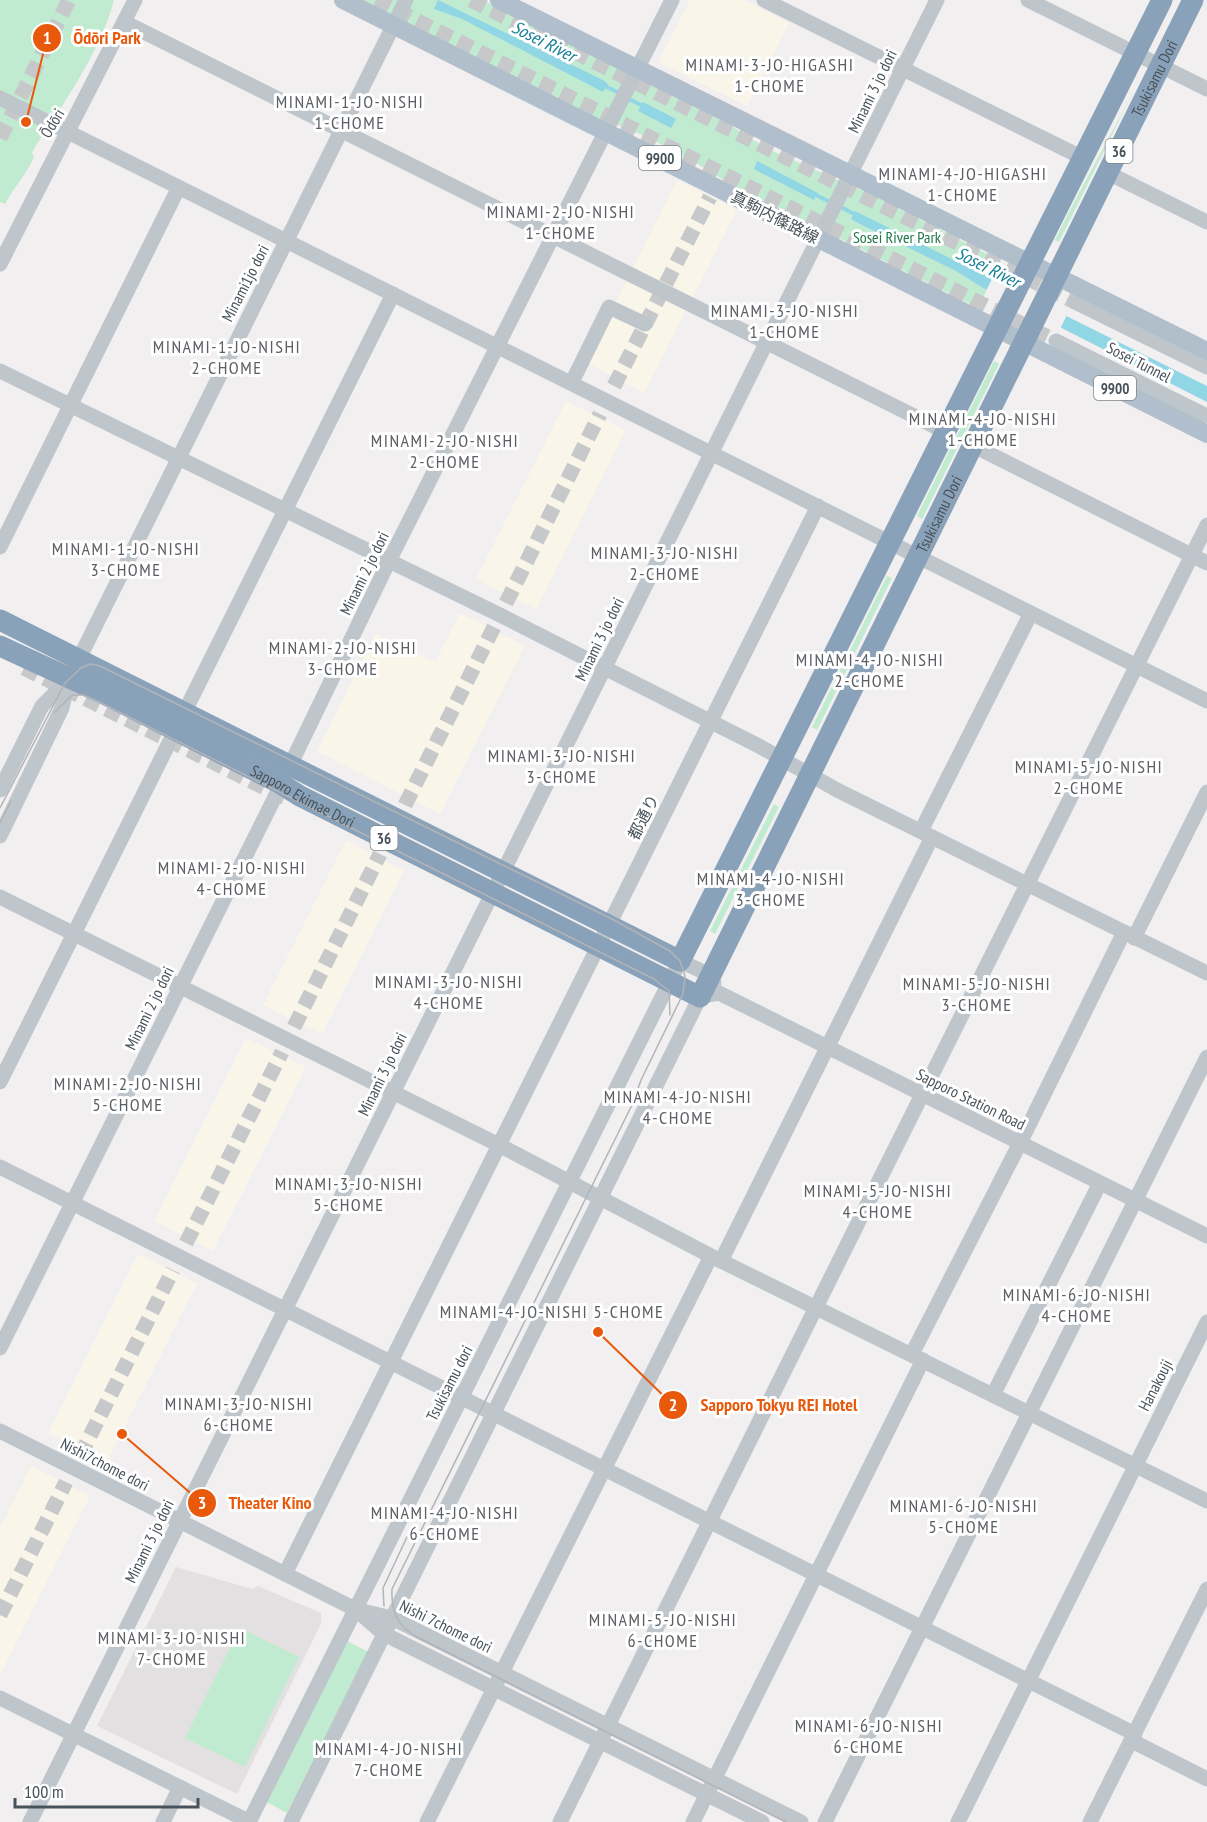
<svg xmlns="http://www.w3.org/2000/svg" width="1207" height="1822" font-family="'PT Sans Narrow','Noto Sans JP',sans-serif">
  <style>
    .commercial { fill: #faf5e9 }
    .education { fill: #e2e0e0 }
    .green { fill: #c0ebd0 }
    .water { fill: #91d6e5 }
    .pier { fill: #f1efef }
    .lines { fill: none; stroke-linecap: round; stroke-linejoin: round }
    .stream { stroke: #91d6e5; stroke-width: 4 }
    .minor-tunnel { stroke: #c7c8ca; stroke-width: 15; stroke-dasharray: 15 8; stroke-linecap: butt }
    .minor { stroke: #bec6cc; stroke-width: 15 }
    .major { stroke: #b0bfcb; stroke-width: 18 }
    .highway { stroke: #8aa2b9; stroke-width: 21 }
    .tram { stroke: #b1b4b8; stroke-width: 1.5 }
    .labels { text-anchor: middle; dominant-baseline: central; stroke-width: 6; stroke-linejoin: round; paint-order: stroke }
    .shield { fill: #fff; stroke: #7f868c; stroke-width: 1.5 }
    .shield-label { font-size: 15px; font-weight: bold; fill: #48525a }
    .street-label { font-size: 16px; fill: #48525a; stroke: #fff }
    .park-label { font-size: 16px; fill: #1e7648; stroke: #fff }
    .water-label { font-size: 18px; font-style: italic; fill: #188097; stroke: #fff }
    .neighbourhood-label { font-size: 18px; letter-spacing: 1.5px; fill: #5c5f63; stroke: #fff }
    .leader { fill: none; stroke: #e8590c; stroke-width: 2 }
    .callout-dot { fill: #e8590c; stroke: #fff; stroke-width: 2 }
    .mark-label { font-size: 18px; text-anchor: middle; font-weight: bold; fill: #fff }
    .callout-label { font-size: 18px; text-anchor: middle; font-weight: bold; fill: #e8590c; stroke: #fff; stroke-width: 6; stroke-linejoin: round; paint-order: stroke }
  </style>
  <rect width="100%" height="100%" fill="#f1efef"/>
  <g class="commercial">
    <polygon points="690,0 744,0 789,23 747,106 658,62"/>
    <polygon points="677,180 737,210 644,393 586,362"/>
    <polygon points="566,401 626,430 536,609 476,579"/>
    <polygon points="460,613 525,646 440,814 317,751 376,633 435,662"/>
    <polygon points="346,840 404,871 322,1034 263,1005"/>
    <polygon points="246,1038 306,1067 213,1251 154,1221"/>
    <polygon points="138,1254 197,1284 107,1462 48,1433"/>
    <polygon points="31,1466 90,1496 0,1675 0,1528"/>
  </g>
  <polygon class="education" points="176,1567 252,1589 258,1586 321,1613 321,1624 237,1794 97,1726"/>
  <g class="green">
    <path d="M0,0H114C106,32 83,74 65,101C55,119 41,134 32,153L34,157C26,175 14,187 5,204L0,202Z"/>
    <path d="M361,0H482L730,125L766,148L872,195L1001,261L978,308L725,181C684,154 641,132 595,117Z"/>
    <path d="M1134,90L1059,242L1055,240C1080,189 1108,141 1134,90Z"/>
    <polygon points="994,361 999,364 922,519 917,516"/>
    <polygon points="887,576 892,578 817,730 812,727"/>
    <polygon points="774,804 779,807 715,934 710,931"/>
    <polygon points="240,1628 299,1657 245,1767 185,1738"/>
    <polygon points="347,1641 368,1652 287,1813 267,1802"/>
  </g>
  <g class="water">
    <polygon points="438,0 603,80 608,84 603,92 462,19 434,9"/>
    <polygon points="643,102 676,119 671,128 638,111"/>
    <polygon points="757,161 818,193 814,200 754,169"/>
    <polygon points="855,211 1207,386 1207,402 983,288 956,271 860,224 851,219"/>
  </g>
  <polygon class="pier" points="993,277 1068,313 1060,329 986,291"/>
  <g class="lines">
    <g class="stream">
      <polyline points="603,85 621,94"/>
      <polyline points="627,98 645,107"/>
      <polyline points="812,193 832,203"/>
      <polyline points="839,206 856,215"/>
    </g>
    <g class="minor-tunnel">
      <polyline points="376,0 1056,341"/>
      <polyline points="471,0 1075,302"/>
      <polyline points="0,138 69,0"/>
      <polyline points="614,386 710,197"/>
      <polyline points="506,603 600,414"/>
      <polyline points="24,668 287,799"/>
      <polyline points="405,805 494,627"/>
      <polyline points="294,1027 380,854"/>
      <polyline points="186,1243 282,1052"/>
      <polyline points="80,1456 173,1270"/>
      <polyline points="0,1615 66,1482"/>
    </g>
    <g class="minor">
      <polyline points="764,0 1083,158"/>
      <polyline points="1028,0 1207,89"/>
      <polyline points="124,22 946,432"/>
      <polyline points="0,98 1207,701"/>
      <polyline points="1108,173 1207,222"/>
      <polyline points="0,264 135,0"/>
      <polyline points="1075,302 1207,367"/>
      <polyline points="1056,341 1207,416"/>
      <polyline points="0,371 500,615 759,746 837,790 1207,973"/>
      <polyline points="572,382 609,307 645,324"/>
      <polyline points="972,445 1207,563"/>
      <polyline points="0,547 178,189"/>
      <polyline points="0,790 42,706 65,683 74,669 406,0"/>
      <polyline points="921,831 1031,613"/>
      <polyline points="0,836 62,708 69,678"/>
      <polyline points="0,897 499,1145 711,1256 1207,1501"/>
      <polyline points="1134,938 1207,792"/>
      <polyline points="0,1082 393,294"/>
      <polyline points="0,1167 1135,1734"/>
      <polyline points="721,1261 932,837"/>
      <polyline points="0,1348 271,805 389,561 672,0"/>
      <polyline points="912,1354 1020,1143 1124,932"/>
      <polyline points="993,1395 1100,1183"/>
      <polyline points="0,1431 355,1609 384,1634 762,1822"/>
      <polyline points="285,1574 818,506"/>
      <polyline points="358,1610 392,1618 801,1822"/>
      <polyline points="0,1698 250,1822"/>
      <polyline points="1132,1741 1207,1779"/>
      <polyline points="30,1822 937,0"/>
      <polyline points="163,1822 180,1787"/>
      <polyline points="249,1822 680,961 710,975 714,983"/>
      <polyline points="291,1822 700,997 719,993 1207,1236"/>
      <polyline points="427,1822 711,1256"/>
      <path d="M560,1822C772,1388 993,958 1207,525"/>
      <polyline points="693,1822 923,1360"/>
      <polyline points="825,1822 1207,1057"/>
      <polyline points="958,1822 1207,1322"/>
      <polyline points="1090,1822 1207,1589"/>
    </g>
    <g class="major">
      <polyline points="343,0 1207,434"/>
      <polyline points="499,0 1207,351"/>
    </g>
    <g class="highway">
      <polyline points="0,620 680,961 1162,0"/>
      <path id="s1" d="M0,646L102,693L281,784L300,796L700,997L1193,0"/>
    </g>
    <g class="tram">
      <polyline points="55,712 72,695 83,695 97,701 654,979 669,991 670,1015"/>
      <path d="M0,808L65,683L81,668L90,664L100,666L612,919L670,951L680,961L685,976L683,994L641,1080L633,1103L392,1589C391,1612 397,1626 417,1637L786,1822"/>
      <polyline points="0,823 11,801"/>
      <polyline points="384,1606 383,1588 407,1537"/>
    </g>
  </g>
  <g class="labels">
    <g class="shield">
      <rect x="1105.5" y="139" width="27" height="24" rx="4.5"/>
      <rect x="639" y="146" width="42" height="24" rx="4.5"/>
      <rect x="1094" y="376" width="42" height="24" rx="4.5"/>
      <rect x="370.5" y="826" width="27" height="24" rx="4.5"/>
    </g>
    <g class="shield-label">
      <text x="1119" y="151">36</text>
      <text x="660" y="158">9900</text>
      <text x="1115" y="388">9900</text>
      <text x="384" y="838">36</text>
    </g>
    <g class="street-label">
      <text stroke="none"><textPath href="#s1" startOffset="1808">Tsukisamu Dori</textPath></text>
      <text transform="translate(872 91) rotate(-64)">Minami 3 jo dori</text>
      <text transform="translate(52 123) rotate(-59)">Ōdōri</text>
      <text transform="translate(775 217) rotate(27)">真駒内篠路線</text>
      <text transform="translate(245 283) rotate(-63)">Minami1jo dori</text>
      <text transform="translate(1139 362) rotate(27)">Sosei Tunnel</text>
      <text stroke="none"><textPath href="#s1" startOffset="1322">Tsukisamu Dori</textPath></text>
      <text transform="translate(364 573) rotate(-64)">Minami 2 jo dori</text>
      <text transform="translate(599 639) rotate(-64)">Minami 3 jo dori</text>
      <text stroke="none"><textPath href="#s1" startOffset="338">Sapporo Ekimae Dori</textPath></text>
      <text transform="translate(643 817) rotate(-63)">都通り</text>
      <text transform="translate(149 1008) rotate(-64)">Minami 2 jo dori</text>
      <text transform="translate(382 1074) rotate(-64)">Minami 3 jo dori</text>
      <text transform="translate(971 1099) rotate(26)">Sapporo Station Road</text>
      <text transform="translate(449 1383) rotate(-63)">Tsukisamu dori</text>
      <text transform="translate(1155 1385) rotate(-63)">Hanakouji</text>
      <text transform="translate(105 1464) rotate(27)">Nishi7chome dori</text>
      <text transform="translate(149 1541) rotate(-64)">Minami 3 jo dori</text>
      <text transform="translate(446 1626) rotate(26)">Nishi 7chome dori</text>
    </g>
    <g class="park-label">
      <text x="897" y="237">Sosei River Park</text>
    </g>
    <g class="water-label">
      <text transform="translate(544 41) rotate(27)">Sosei River</text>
      <text transform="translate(988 267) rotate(27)">Sosei River</text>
    </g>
    <g class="neighbourhood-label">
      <text x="770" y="64">MINAMI-3-JO-HIGASHI<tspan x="770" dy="21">1-CHOME</tspan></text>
      <text x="350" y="101">MINAMI-1-JO-NISHI<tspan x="350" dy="21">1-CHOME</tspan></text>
      <text x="963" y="173">MINAMI-4-JO-HIGASHI<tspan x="963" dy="21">1-CHOME</tspan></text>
      <text x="561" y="211">MINAMI-2-JO-NISHI<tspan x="561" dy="21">1-CHOME</tspan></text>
      <text x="785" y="310">MINAMI-3-JO-NISHI<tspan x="785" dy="21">1-CHOME</tspan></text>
      <text x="227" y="346">MINAMI-1-JO-NISHI<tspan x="227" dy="21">2-CHOME</tspan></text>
      <text x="983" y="418">MINAMI-4-JO-NISHI<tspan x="983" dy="21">1-CHOME</tspan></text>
      <text x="445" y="440">MINAMI-2-JO-NISHI<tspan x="445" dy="21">2-CHOME</tspan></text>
      <text x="126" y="548">MINAMI-1-JO-NISHI<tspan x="126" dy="21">3-CHOME</tspan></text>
      <text x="665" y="552">MINAMI-3-JO-NISHI<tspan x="665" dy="21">2-CHOME</tspan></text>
      <text x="343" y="647">MINAMI-2-JO-NISHI<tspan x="343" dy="21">3-CHOME</tspan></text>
      <text x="870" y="659">MINAMI-4-JO-NISHI<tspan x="870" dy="21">2-CHOME</tspan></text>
      <text x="562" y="755">MINAMI-3-JO-NISHI<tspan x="562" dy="21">3-CHOME</tspan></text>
      <text x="1089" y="766">MINAMI-5-JO-NISHI<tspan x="1089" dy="21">2-CHOME</tspan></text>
      <text x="232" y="867">MINAMI-2-JO-NISHI<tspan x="232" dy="21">4-CHOME</tspan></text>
      <text x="771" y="878">MINAMI-4-JO-NISHI<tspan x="771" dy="21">3-CHOME</tspan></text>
      <text x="449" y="981">MINAMI-3-JO-NISHI<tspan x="449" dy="21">4-CHOME</tspan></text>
      <text x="977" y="983">MINAMI-5-JO-NISHI<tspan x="977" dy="21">3-CHOME</tspan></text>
      <text x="128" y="1083">MINAMI-2-JO-NISHI<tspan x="128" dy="21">5-CHOME</tspan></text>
      <text x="678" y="1096">MINAMI-4-JO-NISHI<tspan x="678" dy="21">4-CHOME</tspan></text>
      <text x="349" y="1183">MINAMI-3-JO-NISHI<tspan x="349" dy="21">5-CHOME</tspan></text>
      <text x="878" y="1190">MINAMI-5-JO-NISHI<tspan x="878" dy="21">4-CHOME</tspan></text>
      <text x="1077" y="1294">MINAMI-6-JO-NISHI<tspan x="1077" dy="21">4-CHOME</tspan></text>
      <text x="552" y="1311">MINAMI-4-JO-NISHI 5-CHOME</text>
      <text x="239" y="1403">MINAMI-3-JO-NISHI<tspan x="239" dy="21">6-CHOME</tspan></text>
      <text x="964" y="1505">MINAMI-6-JO-NISHI<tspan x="964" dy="21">5-CHOME</tspan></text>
      <text x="445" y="1512">MINAMI-4-JO-NISHI<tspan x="445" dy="21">6-CHOME</tspan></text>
      <text x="663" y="1619">MINAMI-5-JO-NISHI<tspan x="663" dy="21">6-CHOME</tspan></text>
      <text x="172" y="1637">MINAMI-3-JO-NISHI<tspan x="172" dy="21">7-CHOME</tspan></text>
      <text x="869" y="1725">MINAMI-6-JO-NISHI<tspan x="869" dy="21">6-CHOME</tspan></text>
      <text x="389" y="1748">MINAMI-4-JO-NISHI<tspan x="389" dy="21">7-CHOME</tspan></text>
    </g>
  </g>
  <path class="leader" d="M26 122L47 38M598 1332L673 1405M122 1434L202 1503"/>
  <g class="callout-dot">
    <circle cx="26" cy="122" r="6"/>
    <circle cx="598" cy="1332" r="6"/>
    <circle cx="122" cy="1434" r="6"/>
    <circle cx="47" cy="38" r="15"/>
    <circle cx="673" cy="1405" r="15"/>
    <circle cx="202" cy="1503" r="15"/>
  </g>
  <g class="mark-label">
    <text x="47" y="44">1</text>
    <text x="673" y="1411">2</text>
    <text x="202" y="1509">3</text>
  </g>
  <g class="callout-label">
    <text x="107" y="44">Ōdōri Park</text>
    <text x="779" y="1411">Sapporo Tokyu REI Hotel</text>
    <text x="270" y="1509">Theater Kino</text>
  </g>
  <path d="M15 1798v9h183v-9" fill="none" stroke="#48525a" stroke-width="3"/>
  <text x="24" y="1798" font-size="18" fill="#48525a" stroke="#ffffff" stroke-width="4.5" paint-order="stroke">100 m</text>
</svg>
